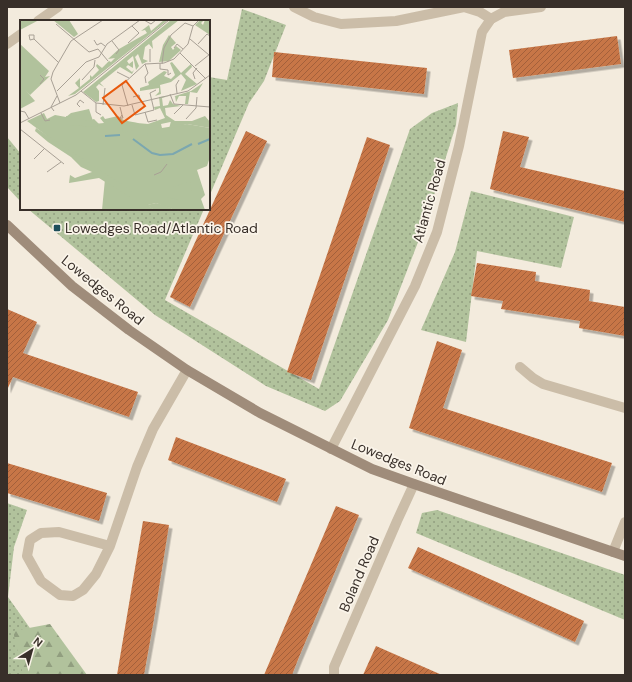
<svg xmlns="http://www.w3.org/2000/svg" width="632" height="682" font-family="'DM Sans',sans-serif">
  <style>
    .grass { fill: url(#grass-dots) }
    .forest { fill: url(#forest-firs) }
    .building { fill: url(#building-hatch); filter: url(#shadow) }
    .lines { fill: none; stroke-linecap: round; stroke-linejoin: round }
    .street { stroke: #cbbda8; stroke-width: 10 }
    .secondary { stroke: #9f8c7a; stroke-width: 10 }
    .poi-dot { fill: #1d4e5a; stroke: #faf4e9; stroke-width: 1.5 }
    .labels { text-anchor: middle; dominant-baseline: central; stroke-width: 3.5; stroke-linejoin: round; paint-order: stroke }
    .street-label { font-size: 14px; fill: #382f29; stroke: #faf4e9 }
    .poi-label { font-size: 14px; fill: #382f29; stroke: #faf4e9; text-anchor: start }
    .inset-river { fill: none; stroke: #7ba7b0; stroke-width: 2 }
    .inset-road { fill: none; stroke: #a8a095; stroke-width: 1 }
    .view { fill: #e8590c; fill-opacity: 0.15; stroke: #e8590c; stroke-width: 2 }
    .inset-edge { fill: none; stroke: #382f29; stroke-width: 2 }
  </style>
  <defs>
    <pattern id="grass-dots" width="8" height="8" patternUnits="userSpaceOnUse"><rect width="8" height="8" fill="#b1c29c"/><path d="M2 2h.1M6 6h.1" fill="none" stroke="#919e7f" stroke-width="1.8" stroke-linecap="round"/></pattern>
    <pattern id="forest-firs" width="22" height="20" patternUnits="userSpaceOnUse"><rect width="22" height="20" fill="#b1c29c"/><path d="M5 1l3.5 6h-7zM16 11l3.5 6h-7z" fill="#919e7f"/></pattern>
    <pattern id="building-hatch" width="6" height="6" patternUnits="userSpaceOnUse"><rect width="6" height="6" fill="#c77646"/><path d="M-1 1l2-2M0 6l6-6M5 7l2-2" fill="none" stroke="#a3613a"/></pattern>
    <filter id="shadow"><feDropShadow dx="3.5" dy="3.5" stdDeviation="0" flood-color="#0004"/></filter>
  </defs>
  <rect width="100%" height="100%" fill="#f3ebdd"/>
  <g class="grass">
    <polygon points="242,9 286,25 264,81 249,103 209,197 209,77 227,80"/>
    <polygon points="458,103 456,125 425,224 388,320 340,401 325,411 266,386 155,315 28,209 204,209 165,300 319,389 410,129 432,113"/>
    <polygon points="7,137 21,154 21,202 7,187"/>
    <polygon points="471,191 574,217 561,268 477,251 466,342 421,330 455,252"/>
    <polygon points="7,503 27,510 14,547 8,597 63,675 7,675"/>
    <polygon points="437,510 625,575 625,620 416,533 422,513"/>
  </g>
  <polygon class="forest" points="50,624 87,675 23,675 13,631"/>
  <g class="building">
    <polygon points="617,36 621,64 513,78 509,50"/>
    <polygon points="274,52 427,68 424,94 272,77"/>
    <polygon points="246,131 267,141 190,307 170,297"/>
    <polygon points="503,131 529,137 520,167 625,191 625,222 490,189"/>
    <polygon points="367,137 390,145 311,380 287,372"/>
    <polygon points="477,263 536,272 535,281 590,290 589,301 625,307 625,336 579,328 580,321 501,309 503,301 471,296"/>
    <polygon points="7,309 37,322 23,353 138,392 129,417 13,377 7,390"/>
    <polygon points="437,341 462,350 443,408 612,463 602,492 409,428"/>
    <polygon points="176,437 286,479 277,502 168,460"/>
    <polygon points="7,463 107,493 99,521 7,493"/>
    <polygon points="336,506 359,515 299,657 292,675 264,675"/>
    <polygon points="143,521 169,525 154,619 144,675 117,675"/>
    <polygon points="418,547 584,621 575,642 408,568"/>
    <polygon points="376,646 442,675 363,675"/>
  </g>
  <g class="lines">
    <g class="street">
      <polyline points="294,7 314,17 341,24 396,21 464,7 480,12 491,19"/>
      <polyline points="38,21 58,7"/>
      <polyline points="7,44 21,34"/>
      <polyline points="520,367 533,378 543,384 625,408"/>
      <polyline points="331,449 415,286 437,232 459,146 482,32 491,19 504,12 541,7"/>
      <polyline points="110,546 59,532 41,533 30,540 27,556 41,581 60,595 73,596 83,590 96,574 110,546 137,467 153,429 187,370"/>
      <polyline points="613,552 625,522"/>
      <polyline points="334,675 334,667 397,521 414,484"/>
    </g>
    <polyline class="secondary" points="7,225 72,286 129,330 187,370 260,413 372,469 414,484 625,556"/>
  </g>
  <rect class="poi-dot" x="53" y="224" width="8" height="8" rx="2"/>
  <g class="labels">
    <g class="street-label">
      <text transform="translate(429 201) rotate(-74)">Atlantic Road</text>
      <text transform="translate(103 290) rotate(39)">Lowedges Road</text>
      <text transform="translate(399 462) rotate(22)">Lowedges Road</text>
      <text transform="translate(359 574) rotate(-67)">Boland Road</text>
    </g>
    <g class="poi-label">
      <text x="65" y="228">Lowedges Road/Atlantic Road</text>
    </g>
  </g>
  <g transform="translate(20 20)">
    <rect width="190" height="190" fill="#f3ebdd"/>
    <path d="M144,0H148L55,74L48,76L59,68L55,63L60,58V67L70,59V55L72,57L79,50L76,46L77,44L82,48L89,41L91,42L95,38L88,39L99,29L127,13L125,10L121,11L129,5L131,11ZM151,0H159L132,21L133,29L129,24L125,27L123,39L128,41L122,44L118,34L115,37L119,46L116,50L113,36L107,41L109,44L113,41V48L108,45L106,47L112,52L114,50L112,54L100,47L80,63L84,67L79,64L76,67L79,71V81L76,82L63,72ZM149,15L156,23L151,27L153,30L156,26L161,30L149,41L139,42L143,25ZM152,42L161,53L171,44L172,47L165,54L177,64L161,71L166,60L161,54L151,62L140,65L141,74L135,76L139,72V68L120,71V68L129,65L128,62L144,51L147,52L144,56L151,59L155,55L150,43ZM183,63L177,73L170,72L168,84H165L166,76H159L156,82L155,76L152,77L171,71ZM149,76L142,78L143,86L148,85L150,80L153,84L161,86L145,88L146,95L155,101L141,104L142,108L167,104L190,108V137L187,146L177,150L185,175L181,179L185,190H155L136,183L128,185L134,190H82L85,159L7,101L24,93L27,99L35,95L46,97L51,93L69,89L74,104L84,103L80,98L83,96L85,99L98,96L106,102L128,104L145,98L140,88L135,90L134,87L140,86L139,77Z" fill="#b1c29c"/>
    <path d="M0,0H19L0,10ZM46,96L68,101L74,99L80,105L75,107L50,105L46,101ZM185,96L190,102V108L167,104L149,109L151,101H172ZM102,100L118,103L120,105L106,113L103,112ZM16,108L112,171L111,178L79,158L49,163L50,155L55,158L72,152L61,147L51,137L28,122L15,111ZM127,113L128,116L122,122L157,120L139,132L111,124ZM167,162H170L172,171L166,180L162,181L147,177L145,175L153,167ZM86,178L98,188L100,190H83V179ZM136,183L144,185L155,190H134L127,185Z" fill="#b1c29c"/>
    <path d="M33,0H49L58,14L54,17ZM180,0H184L181,3L183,5L185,0H190V15L175,5ZM1,65L15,81L0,89V66Z" fill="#b1c29c"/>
    <path d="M0,24L29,51L25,57L30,56L10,75L0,66Z" fill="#b1c29c"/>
    <path class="inset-river" d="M85,116L100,115M113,119L132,133L140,135L153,134L172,124M178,124L190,119"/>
    <path class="inset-road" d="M124,0L131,4L136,0M36,4L69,32L78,29L88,41M14,19V15H9L10,20L14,19L38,42M170,19L189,35M74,20L77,25L81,23L85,26M92,21L99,30L96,34M108,23L119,13L112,6M178,24L187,14L190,16M154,28L157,24L163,29M160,33L186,59M130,42V29M140,43V49L148,50V55L151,53M125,44L128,53L125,57L126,63M142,44L144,28L151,15L165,3L173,6M175,46L190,34M97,52L109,58M20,55L24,59L20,64M175,59L173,53L177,48M62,60L74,47L75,40M37,71L66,42L79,37L87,24L120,0M61,71L76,83L104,86L168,71L190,55M157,73L156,65L159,60M150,74L154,84L190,87M113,77L119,75L121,82M40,83L31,59L33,52L51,21L83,0M76,83V92L81,95M83,85L85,68M112,85L115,95L134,90L130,73L136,70M108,86L102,65L125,44L144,43L154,39L168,24L173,6L179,0M60,87L57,84L60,80L64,83M100,87L102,95L103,98H100L102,95M0,91L5,92L9,99M34,91L31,87L37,76M125,92L128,102L137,100M21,93L25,101L30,100M154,94L163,85M166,99L176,88L177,77M0,103L56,75L149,0M0,109L44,144M14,139L24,129M27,152L41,142M134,155L141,152L147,144"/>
    <path class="view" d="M106,61L125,86L102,103L83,78Z"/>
    <rect width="190" height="190" class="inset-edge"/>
  </g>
  <rect width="632" height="682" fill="none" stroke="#382f29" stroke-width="16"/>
  <g transform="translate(32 650) rotate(37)" stroke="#faf4e9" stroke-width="3" paint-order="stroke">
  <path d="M0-3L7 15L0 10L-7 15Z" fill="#382f29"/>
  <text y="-6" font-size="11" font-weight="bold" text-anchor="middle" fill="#382f29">N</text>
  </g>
</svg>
